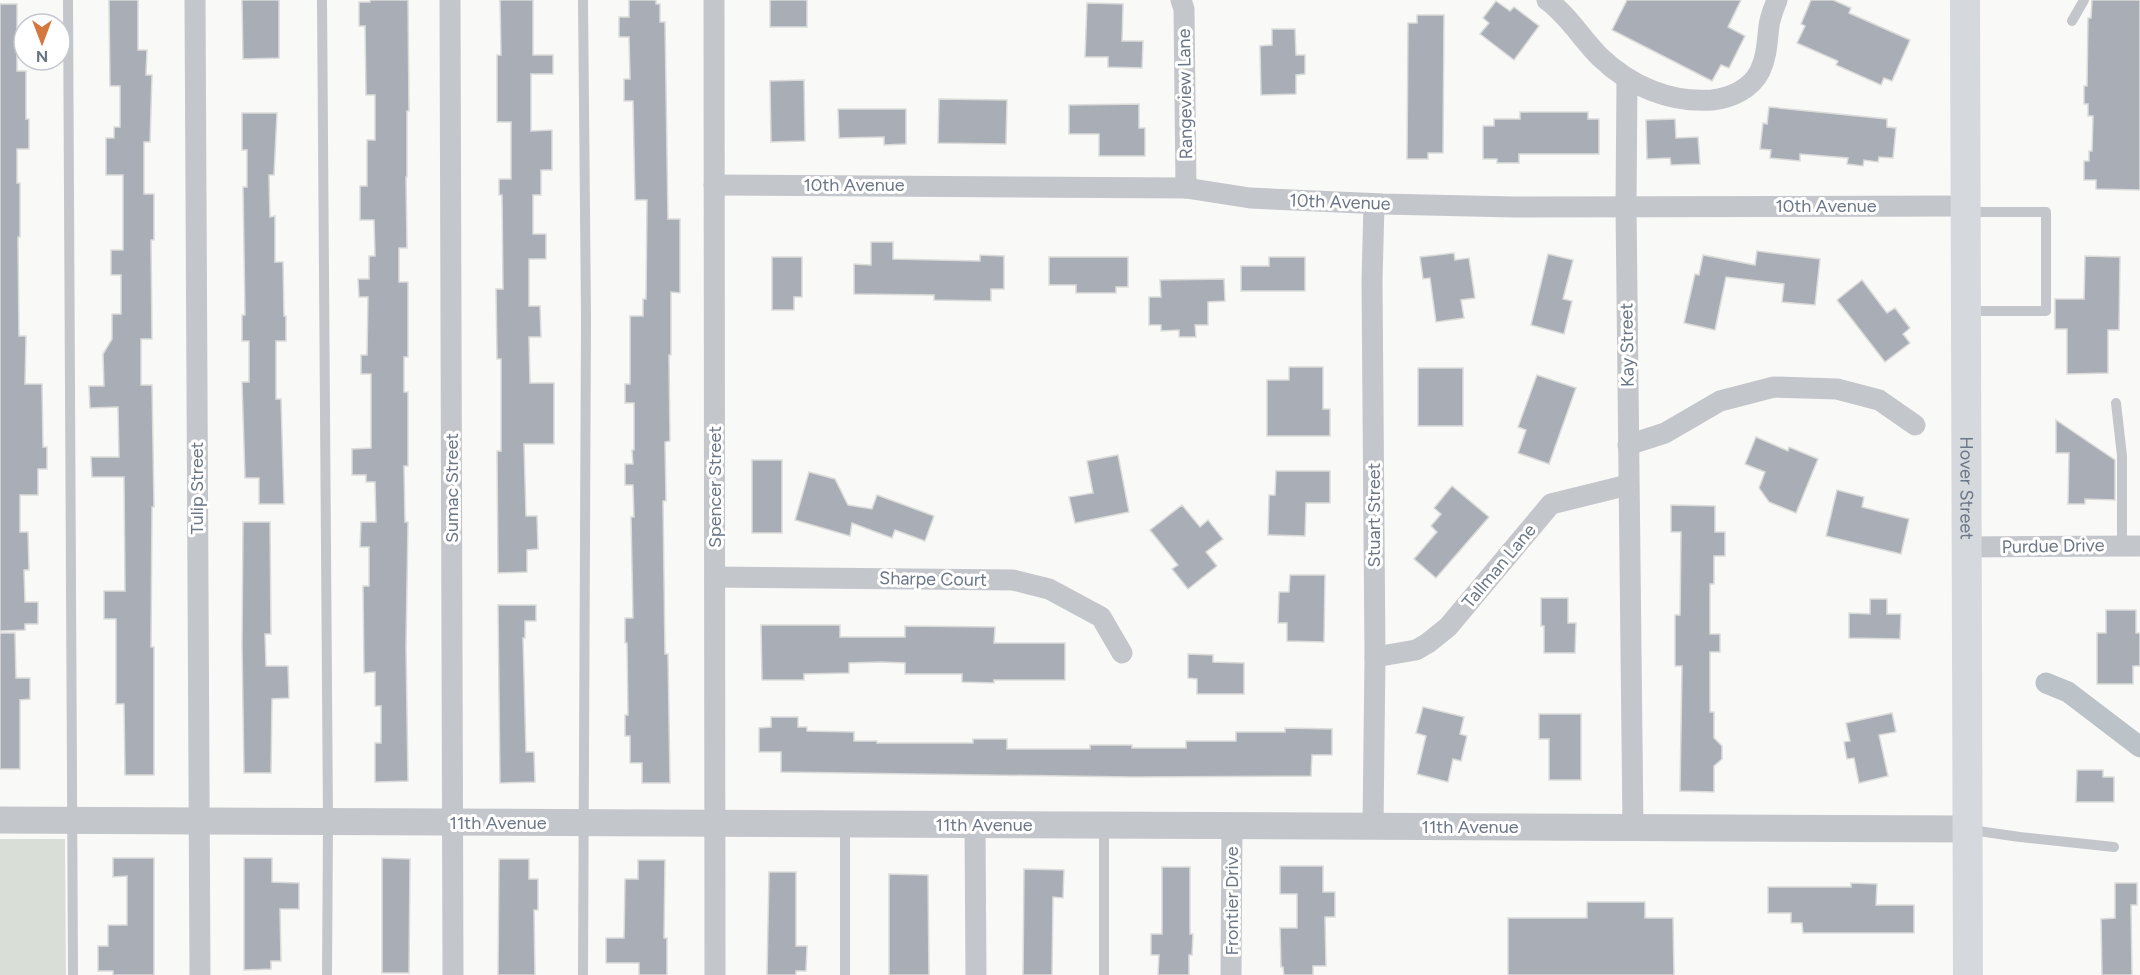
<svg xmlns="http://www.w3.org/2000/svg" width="2140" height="975" font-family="Figtree,sans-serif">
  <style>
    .green { fill: #d9ded7 }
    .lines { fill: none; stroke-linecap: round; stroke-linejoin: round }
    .canal { stroke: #bbc3c9; stroke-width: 21 }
    .building { fill: #a9aeb6; stroke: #dbdbda; stroke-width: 1.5 }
    .service { stroke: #c3c6ca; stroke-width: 10 }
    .minor { stroke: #c3c6ca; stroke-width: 21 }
    .tertiary { stroke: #c3c6ca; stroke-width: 27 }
    .secondary { stroke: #d5d9dd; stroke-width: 30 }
    .labels { text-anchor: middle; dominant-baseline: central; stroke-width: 6; stroke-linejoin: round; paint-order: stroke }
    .street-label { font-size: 18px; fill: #6b7686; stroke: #fff }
  </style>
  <rect width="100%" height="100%" fill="#f9f9f8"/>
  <polygon class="green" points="0,839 65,839 66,975 0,975"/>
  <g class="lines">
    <polyline class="canal" points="2046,683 2068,692 2140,747"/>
  </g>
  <g class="building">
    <polygon points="109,0 138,0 138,50 147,50 146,75 152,75 150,142 144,142 144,194 154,194 154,240 151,240 152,339 141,339 141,385 152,385 154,507 152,507 151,647 154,647 154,775 125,775 124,704 116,704 116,619 104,619 104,591 125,591 124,477 92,477 91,457 119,457 118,407 90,408 89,386 104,386 103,354 112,339 112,314 121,314 121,275 111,275 111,250 123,250 123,175 106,175 106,138 114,138 114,127 120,127 120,86 110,86"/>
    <polygon points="242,0 279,0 279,58 243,59"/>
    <polygon points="370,0 408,0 409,111 407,111 407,177 406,177 407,248 399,248 399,282 408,282 408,357 404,357 404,392 408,392 408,466 404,466 405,522 408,522 406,646 408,781 375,782 375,743 381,743 381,706 375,706 375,672 364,673 363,586 369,586 369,547 360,547 361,522 376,522 375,482 366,482 366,475 352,475 352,449 371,448 371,374 361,374 361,355 367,355 368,297 359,297 358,279 369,279 369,256 375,256 374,220 360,220 360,186 367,186 367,140 375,140 375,95 366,95 365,26 359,26 359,2 370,2"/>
    <polygon points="500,0 533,0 533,55 553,55 553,74 531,74 531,131 552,130 552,170 541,170 541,195 533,195 533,234 546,234 546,259 529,259 529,306 540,306 541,337 529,337 530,383 554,383 554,444 524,444 526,516 537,516 538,549 527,550 527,572 498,573 497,451 501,451 501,359 497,359 496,289 503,289 502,195 499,195 499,179 511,179 511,122 497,122 497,55 501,55"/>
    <polygon points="629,0 656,0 656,4 660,4 660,22 665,22 668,219 680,219 680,293 671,292 671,355 669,355 670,441 665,442 666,501 663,501 665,654 668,654 670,783 642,783 642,763 630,763 630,736 625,736 625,715 628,715 627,643 625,643 625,618 633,618 631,517 634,517 633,485 625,485 625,464 633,464 632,450 634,450 634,403 625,403 625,384 630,384 630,316 643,316 643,299 646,299 647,200 635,200 633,101 624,101 624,79 630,79 629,37 619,37 619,17 629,17"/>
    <rect x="770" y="0" width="37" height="27"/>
    <polygon points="1627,0 1741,0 1728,27 1745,36 1729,68 1721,65 1712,81 1612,30"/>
    <polygon points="1811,0 1833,0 1851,8 1849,13 1910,40 1892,81 1884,78 1881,85 1836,65 1838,61 1797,43 1805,26 1801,24"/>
    <polygon points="2092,0 2140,0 2140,190 2096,189 2096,180 2084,180 2084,161 2089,161 2089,151 2092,151 2093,116 2088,116 2088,104 2084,104 2084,86 2087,86 2088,18 2091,18"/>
    <polygon points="1496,1 1510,11 1514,7 1539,26 1514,60 1480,34 1489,23 1483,18"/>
    <polygon points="1087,3 1123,4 1122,41 1143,41 1142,68 1108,67 1108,57 1085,57"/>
    <polygon points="0,4 17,4 17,71 26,71 26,119 29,119 29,149 17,149 17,183 20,183 20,237 18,237 19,336 26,336 25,384 42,384 43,447 47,447 47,469 38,469 38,495 20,495 20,532 28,532 29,570 24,570 25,602 38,602 38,624 25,624 25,630 0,631"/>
    <polygon points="1417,15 1444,15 1443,153 1428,153 1428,159 1407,159 1408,23 1417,23"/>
    <polygon points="1272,29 1295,29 1296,55 1305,55 1305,74 1296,75 1296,94 1261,95 1260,46 1272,45"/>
    <polygon points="804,80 805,141 771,142 770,81"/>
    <polygon points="939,99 1007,100 1006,144 938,143"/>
    <polygon points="1139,104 1139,128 1145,128 1145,156 1099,156 1099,134 1069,134 1069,105"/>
    <polygon points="1769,107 1887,119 1887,127 1896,128 1893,158 1879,157 1878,162 1864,160 1863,166 1847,164 1848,158 1800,154 1800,161 1770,158 1771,150 1760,149 1763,123 1767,124"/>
    <polygon points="838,109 906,109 906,144 884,145 884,137 839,138"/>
    <polygon points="1520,112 1588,112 1588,119 1599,119 1599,154 1519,154 1519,163 1497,163 1497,159 1483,159 1483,126 1494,126 1494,119 1520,119"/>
    <polygon points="242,113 277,113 274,175 269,175 270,217 275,216 275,262 283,262 284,316 286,316 286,341 276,341 276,399 281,399 284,504 259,504 259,478 245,478 242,382 249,382 249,341 242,341 242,315 245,315 243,187 247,187 247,150 242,150"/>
    <polygon points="1675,119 1676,138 1698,137 1700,164 1671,165 1670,158 1647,159 1646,120"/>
    <polygon points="871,242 893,242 893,259 980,261 980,255 1004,256 1004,289 991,289 991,301 934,300 934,295 854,294 854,264 871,265"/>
    <polygon points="1757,251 1820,259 1815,305 1782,302 1784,284 1726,277 1715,330 1684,323 1695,274 1699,275 1703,255 1755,265"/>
    <polygon points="1454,253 1455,260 1469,258 1475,298 1461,300 1464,318 1436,322 1430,278 1423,279 1420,257"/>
    <polygon points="1548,254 1573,260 1563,299 1572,301 1564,334 1531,325"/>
    <polygon points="2085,256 2120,257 2119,330 2108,330 2108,373 2067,374 2067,329 2055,329 2055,299 2084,299"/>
    <polygon points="772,257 802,257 802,297 794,297 794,310 772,310"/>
    <polygon points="1049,257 1128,257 1128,287 1116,287 1116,293 1076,293 1076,285 1049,285"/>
    <polygon points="1269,257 1305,257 1305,291 1241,291 1241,266 1269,266"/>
    <polygon points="1224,279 1225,301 1208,302 1208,325 1195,325 1196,337 1179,337 1179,330 1161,331 1161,325 1149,325 1149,297 1161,297 1160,280"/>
    <polygon points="1862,280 1887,313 1895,308 1910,328 1903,334 1910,343 1885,362 1837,300"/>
    <polygon points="1289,367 1323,367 1323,409 1330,409 1330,436 1267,436 1267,380 1289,380"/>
    <rect x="1418" y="368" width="45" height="58"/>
    <polygon points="1537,375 1576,388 1549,464 1518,453 1526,430 1518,427"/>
    <polygon points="2056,420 2115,460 2115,500 2085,499 2085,504 2068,504 2069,453 2056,453"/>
    <polygon points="1756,437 1788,451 1789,447 1818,459 1796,513 1769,502 1759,488 1765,472 1745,464"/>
    <polygon points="1118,455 1129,512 1075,523 1069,497 1093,493 1087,461"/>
    <rect x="752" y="460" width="30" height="73"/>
    <polygon points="1276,471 1330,471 1330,503 1306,503 1305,536 1268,535 1269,495 1275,495"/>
    <polygon points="809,472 835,479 848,505 872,509 877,495 934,516 925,541 895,530 892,538 852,523 850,536 795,520"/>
    <polygon points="1452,486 1489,517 1436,578 1414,559 1437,532 1431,526 1441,514 1434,508"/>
    <polygon points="1837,490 1864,497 1862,507 1909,519 1901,554 1826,536"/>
    <polygon points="1182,505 1200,527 1208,520 1223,539 1206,552 1217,566 1188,589 1172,569 1178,565 1150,530"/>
    <polygon points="1671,505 1715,506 1715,532 1725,532 1725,556 1714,556 1714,584 1710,584 1710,634 1720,634 1720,652 1710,652 1710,712 1714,712 1714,738 1722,746 1722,759 1714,766 1714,792 1680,791 1682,666 1675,666 1675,615 1680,615 1681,532 1671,532"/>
    <polygon points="243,522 270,522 271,634 265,634 266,666 288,666 289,698 272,699 271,773 244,773 242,645"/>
    <polygon points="1290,575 1325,575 1324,642 1287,641 1287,623 1278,623 1279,592 1289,592"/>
    <polygon points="1541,598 1568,598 1568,623 1576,623 1575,653 1544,653 1544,626 1541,626"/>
    <polygon points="1870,599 1887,599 1887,614 1901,614 1900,639 1849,638 1849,613 1870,614"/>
    <polygon points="498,605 536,605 536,621 525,621 525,638 523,638 526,752 534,752 535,782 500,783"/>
    <polygon points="2106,610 2136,610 2136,633 2140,633 2140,666 2133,666 2133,684 2097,684 2097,633 2106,633"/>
    <polygon points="761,625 840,625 840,637 905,637 905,626 995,627 994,643 1065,643 1065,680 994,680 994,683 962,682 962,674 905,674 905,663 881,662 849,663 849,673 804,674 804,680 762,680"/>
    <polygon points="0,633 15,633 16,678 30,678 30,699 20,700 20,769 0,769"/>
    <polygon points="1188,654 1213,655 1213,662 1244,663 1244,694 1197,694 1197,679 1188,678"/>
    <polygon points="1423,707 1464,717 1460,734 1467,736 1461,761 1453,759 1448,782 1417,774 1426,736 1416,733"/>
    <polygon points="1892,713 1896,732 1879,735 1888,776 1859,783 1854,758 1847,759 1844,742 1850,741 1846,723"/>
    <polygon points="1539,714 1581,714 1581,780 1549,780 1549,739 1539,739"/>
    <polygon points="771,717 798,717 798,727 807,727 807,731 854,732 854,741 877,741 877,743 973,743 973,739 1007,739 1007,749 1090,749 1090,745 1132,745 1132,748 1186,748 1186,741 1236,741 1236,732 1285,732 1285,728 1332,729 1332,755 1312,755 1311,776 1132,777 781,772 781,752 759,752 759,728 771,727"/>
    <polygon points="2077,770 2103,770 2103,777 2114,777 2114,802 2076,802"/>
    <polygon points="113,858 154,858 154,975 113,975 113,971 98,971 98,946 108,946 108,925 127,925 127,876 113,877"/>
    <polygon points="244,858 272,858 272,882 299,883 299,909 280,909 281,961 271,961 271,969 244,970"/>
    <polygon points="382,858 410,859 409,973 382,973"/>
    <polygon points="499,859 529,859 529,879 538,879 538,910 534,910 535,975 498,975"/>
    <polygon points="638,860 665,860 664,938 667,938 667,975 639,975 639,963 606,963 606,938 624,938 625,879 638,879"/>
    <polygon points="1280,866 1323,866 1323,892 1335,892 1335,917 1325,917 1326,966 1313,966 1313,975 1284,975 1283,967 1281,967 1280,928 1297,928 1297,894 1280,894"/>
    <polygon points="1162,867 1190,867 1190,934 1193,934 1192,955 1189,955 1189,975 1158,975 1159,955 1151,955 1151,934 1162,934"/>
    <polygon points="1024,869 1064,870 1063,898 1053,897 1052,975 1023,975"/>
    <polygon points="769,872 796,872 796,946 807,946 806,971 796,971 796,975 767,975"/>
    <polygon points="889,874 928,875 929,975 889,975"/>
    <polygon points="1851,883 1877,884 1876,905 1914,905 1914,933 1803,933 1802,923 1791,923 1791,913 1768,913 1768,887 1851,887"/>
    <polygon points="2115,883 2137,883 2137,905 2131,905 2132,975 2102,975 2101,919 2115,918"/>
    <polygon points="1587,902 1645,902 1645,918 1673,918 1674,975 1508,975 1508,918 1587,918"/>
  </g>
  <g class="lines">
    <g class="service">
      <polyline points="68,0 73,975"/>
      <polyline points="322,0 328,822 327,975"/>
      <polyline points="583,0 586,318 583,975"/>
      <polyline points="2072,21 2084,0"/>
      <polyline points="1968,212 2046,212 2046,311 1969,311"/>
      <polyline points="2116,403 2122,456 2122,546"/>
      <polyline points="1104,825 1104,975"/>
      <polyline points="1971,830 2020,837 2114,847"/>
      <polyline points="845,975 845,825"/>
    </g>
    <g class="minor">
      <polyline points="195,0 200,975"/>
      <polyline points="450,0 453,975"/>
      <polyline points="714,0 715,975"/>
      <polyline points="1181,0 1184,9 1186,188"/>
      <path d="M1547,0C1569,16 1581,38 1600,57C1630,86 1670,103 1712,100C1731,98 1751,89 1760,71C1767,56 1767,42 1769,26C1770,17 1774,8 1777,0"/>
      <polyline points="1627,78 1626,206 1633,828"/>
      <polyline points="714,185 1186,188 1250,198 1383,204 1514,207 1965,206"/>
      <polyline points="1628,445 1665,433 1720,401 1774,387 1837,389 1879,400 1915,425"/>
      <polyline points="1967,547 2140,546"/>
      <polyline points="715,577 1013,580 1049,589 1101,617 1122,653"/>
      <polyline points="1375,657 1416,650 1428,643 1448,627 1551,504 1628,485"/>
      <polyline points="975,825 976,975"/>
      <polyline points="1373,826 1375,657 1372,281 1374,204"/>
      <polyline points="1231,975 1232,826"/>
    </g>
    <polyline class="tertiary" points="0,820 1968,829"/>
    <path class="secondary" id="s1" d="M1965,0L1968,975"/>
  </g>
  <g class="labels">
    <g class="street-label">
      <text transform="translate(1185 94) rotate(-91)">Rangeview Lane</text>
      <text x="854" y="185">10th Avenue</text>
      <text transform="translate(1340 202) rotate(2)">10th Avenue</text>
      <text x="1826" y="206">10th Avenue</text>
      <text transform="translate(1627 345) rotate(-91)">Kay Street</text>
      <text transform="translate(715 487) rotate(-90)">Spencer Street</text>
      <text stroke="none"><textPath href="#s1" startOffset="488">Hover Street</textPath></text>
      <text transform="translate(197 488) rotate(-90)">Tulip Street</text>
      <text transform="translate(452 488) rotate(-90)">Sumac Street</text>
      <text transform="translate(1374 515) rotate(-90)">Stuart Street</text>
      <text transform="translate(2053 546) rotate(-1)">Purdue Drive</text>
      <text transform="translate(1499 566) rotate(-50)">Tallman Lane</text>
      <text transform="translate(933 579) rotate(1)">Sharpe Court</text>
      <text x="498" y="823">11th Avenue</text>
      <text x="984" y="825">11th Avenue</text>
      <text x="1470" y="827">11th Avenue</text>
      <text transform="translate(1232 901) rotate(-90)">Frontier Drive</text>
    </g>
  </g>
  <g transform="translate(42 42) rotate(180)"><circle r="28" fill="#ffffff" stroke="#c4c8cf" stroke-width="1.5"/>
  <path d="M0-4.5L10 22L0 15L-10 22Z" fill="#d4783d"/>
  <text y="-9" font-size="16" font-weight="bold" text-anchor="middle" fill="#6b7686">N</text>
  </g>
</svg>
